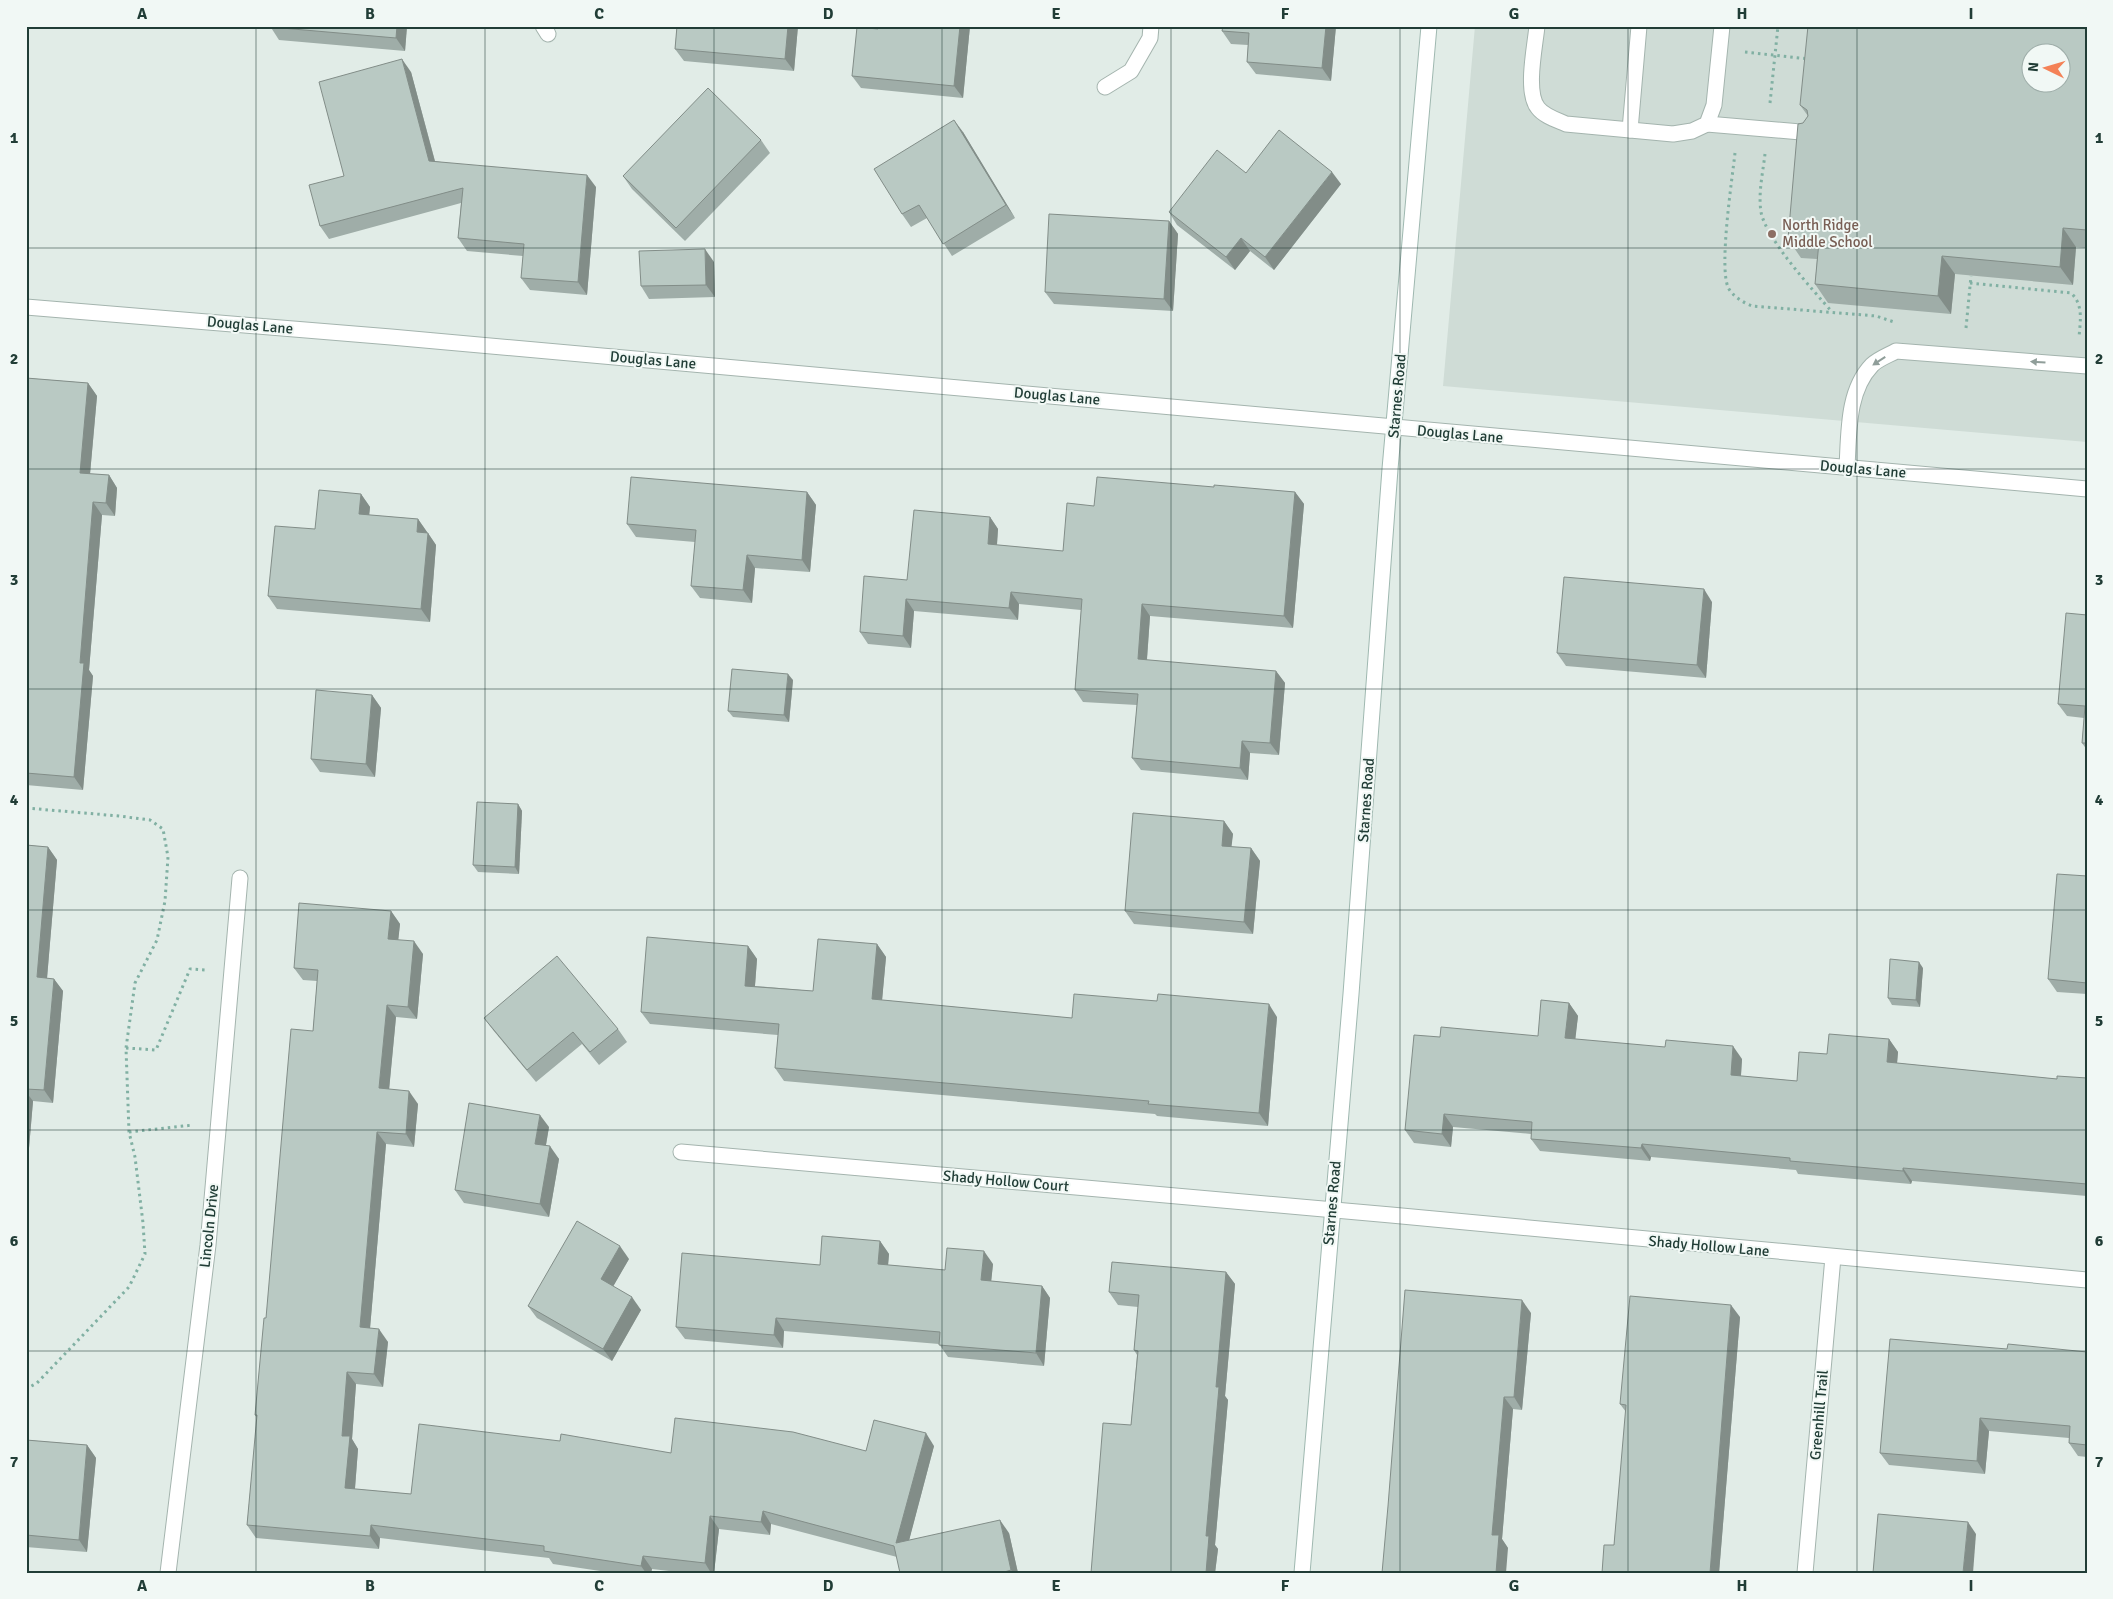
<svg xmlns="http://www.w3.org/2000/svg" width="2113" height="1599" font-family="Signika,sans-serif">
  <style>
    .built { fill: #cfdcd6; fill-rule: evenodd }
    .lines { fill: none; stroke-linecap: round; stroke-linejoin: round }
    .service-casing { stroke: #a4b4ae; stroke-width: 17 }
    .minor-casing { stroke: #a4b4ae; stroke-width: 17 }
    .tertiary-casing { stroke: #a4b4ae; stroke-width: 17 }
    .secondary-casing { stroke: #9fb8b0; stroke-width: 17 }
    .path { stroke: #81b0a3; stroke-width: 3; stroke-dasharray: 2.5 4; stroke-linecap: butt }
    .service { stroke: #fff; stroke-width: 15 }
    .minor { stroke: #fff; stroke-width: 15 }
    .tertiary { stroke: #fff; stroke-width: 15 }
    .secondary { stroke: #fff; stroke-width: 15 }
    .wall { fill: #9fada8 }
    .shaded-wall { fill: #828d88 }
    .building { fill: #b9c9c3; stroke: #828d88; fill-rule: evenodd }
    .oneway { fill: #909e9a }
    .grid { fill: none; stroke: #213d36; stroke-width: 1; stroke-opacity: 0.55 }
    .education-dot { fill: #8d6e63; stroke: #f1f8f5; stroke-width: 2 }
    .labels { text-anchor: middle; dominant-baseline: central; stroke-width: 4; stroke-linejoin: round; paint-order: stroke }
    .education-label { font-size: 15px; fill: #785e54; stroke: #f1f8f5; text-anchor: start }
    .street-label { font-size: 15px; fill: #213d36; stroke: #f1f8f5 }
    .neatline { fill: none; stroke: #213d36; stroke-width: 2 }
    .grid-label { font-size: 16px; text-anchor: middle; font-weight: bold; fill: #213d36 }
  </style>
  <rect width="100%" height="100%" fill="#e1ece7"/>
  <path class="built" d="M1475,26H2087V442L1443,386ZM2030,52H2060V82H2030Z"/>
  <g class="lines">
    <g class="service-casing">
      <g id="service">
        <path d="M1537,26C1535,47 1525,92 1538,108C1544,116 1557,120 1566,124L1673,134L1692,131L1707,124L1714,105L1722,26"/>
        <polyline points="1707,124 1812,133"/>
        <polyline points="1630,130 1639,26"/>
        <path d="M1847,467C1849,433 1847,391 1872,365C1878,359 1889,355 1896,351L2087,366"/>
      </g>
    </g>
    <g class="minor-casing">
      <g id="minor">
        <polyline points="543,26 548,34"/>
        <polyline points="1105,87 1131,71 1150,38 1151,26"/>
        <polyline points="681,1152 1391,1215 2087,1280"/>
        <polyline points="168,1573 208,1245 240,878"/>
        <polyline points="1805,1573 1833,1257"/>
      </g>
    </g>
    <g class="tertiary-casing">
      <polyline id="tertiary" points="26,307 391,337 2087,489"/>
    </g>
    <g class="secondary-casing">
      <polyline id="secondary" points="1302,1573 1351,994 1390,469 1429,26"/>
    </g>
    <g class="path">
      <polyline points="1745,52 1809,59"/>
      <polyline points="1770,103 1778,26"/>
      <path d="M1735,153C1732,180 1719,266 1728,287C1732,296 1744,303 1752,306L1876,316L1894,322"/>
      <path d="M1765,154C1763,172 1758,193 1761,212C1766,239 1813,290 1832,312"/>
      <path d="M1970,283L2071,293C2084,305 2080,322 2079,338"/>
      <polyline points="1966,328 1971,276"/>
      <polyline points="26,808 119,816 150,820 163,829 168,857 165,901 157,940 135,983 126,1048 129,1132 135,1157 143,1223 145,1254 129,1287 37,1383 26,1389"/>
      <polyline points="126,1048 156,1050 190,969 206,970"/>
      <polyline points="129,1132 193,1125"/>
    </g>
    <use href="#service" class="service"/>
    <use href="#minor" class="minor"/>
    <use href="#tertiary" class="tertiary"/>
    <use href="#secondary" class="secondary"/>
  </g>
  <g class="wall">
    <polygon points="270,26 407,26 405,51 279,40"/>
    <polygon points="677,26 798,26 794,71 684,61 675,49"/>
    <polygon points="970,26 963,98 861,88 852,76 878,29"/>
    <polygon points="1336,26 1331,81 1256,74 1247,62 1248,45 1231,44 1222,31"/>
    <polygon points="2087,26 2087,248 2076,247 2073,285 1955,274 1951,314 1828,303 1815,284 1817,259 1801,258 1788,239 1803,123 1808,116 1800,105"/>
    <polygon points="411,72 435,161 596,187 587,295 530,290 521,278 523,256 467,251 458,238 461,203 329,239 320,226 344,176"/>
    <polygon points="963,132 1015,218 952,256 927,218 911,227 902,214"/>
    <polygon points="761,140 770,153 685,241 632,189 623,176"/>
    <polygon points="1246,173 1341,184 1274,270 1250,251 1235,270 1177,225 1169,212"/>
    <polygon points="1169,221 1178,234 1173,311 1054,304 1045,292"/>
    <polygon points="714,262 715,297 649,299 641,286"/>
    <polygon points="26,378 88,383 97,396 90,474 109,475 117,488 115,516 102,515 89,670 93,676 83,790 26,785"/>
    <polygon points="1214,487 1295,492 1304,504 1293,628 1150,616 1147,660 1276,671 1285,683 1279,755 1250,753 1248,780 1141,770 1132,758 1137,705 1083,702 1075,690 1081,610 1019,604 1018,620 914,611 911,648 868,644 860,632 907,580 990,517 998,529 997,545 1063,551 1094,506"/>
    <polygon points="807,492 816,505 810,572 755,568 752,603 700,598 691,586 695,542 636,537 627,524"/>
    <polygon points="361,494 370,507 369,515 418,519 436,545 430,622 277,609 268,596 315,529"/>
    <polygon points="1712,602 1706,678 1566,666 1557,653"/>
    <polygon points="2087,615 2087,750 2082,743 2084,718 2067,716 2058,704"/>
    <polygon points="793,680 789,722 733,717 728,711"/>
    <polygon points="372,695 381,708 375,777 320,772 311,759"/>
    <polygon points="518,804 522,811 519,874 478,872 473,865"/>
    <polygon points="1224,821 1233,834 1231,847 1251,848 1260,861 1253,934 1134,924 1125,911"/>
    <polygon points="26,845 48,847 57,860 47,978 54,979 63,991 53,1103 33,1101 26,1183"/>
    <polygon points="2087,876 2087,994 2057,992 2048,979"/>
    <polygon points="391,911 400,924 398,940 423,954 417,1019 396,1017 389,1089 418,1104 414,1147 386,1144 370,1328 388,1342 383,1387 356,1384 352,1439 358,1449 355,1489 411,1494 560,1441 671,1453 866,1451 934,1446 909,1540 1009,1533 1018,1573 900,1573 897,1557 771,1524 770,1535 719,1529 714,1573 686,1573 652,1569 651,1573 614,1573 553,1564 549,1558 380,1538 379,1549 256,1538 247,1525 257,1418 255,1415 266,1318 313,1031 317,981 303,980 294,968"/>
    <polygon points="877,944 886,957 882,1000 1072,1018 1277,1017 1268,1126 1157,1116 1155,1114 784,1081 775,1068 778,1035 650,1024 641,1012 748,946 757,959 755,986 813,991"/>
    <polygon points="1923,968 1920,1007 1892,1005 1888,998"/>
    <polygon points="1569,1003 1578,1016 1575,1039 1742,1059 1741,1076 1797,1081 1827,1054 1889,1039 1898,1052 1897,1063 2057,1079 2087,1078 2087,1196 1912,1181 1911,1184 1798,1174 1796,1170 1651,1157 1650,1161 1540,1151 1531,1139 1531,1134 1453,1127 1451,1147 1414,1143 1405,1130 1440,1037 1538,1036"/>
    <polygon points="484,1018 618,1029 627,1042 599,1065 582,1044 536,1082 493,1030"/>
    <polygon points="549,1127 546,1145 559,1159 549,1217 464,1203 455,1190"/>
    <polygon points="880,1241 889,1254 888,1265 945,1270 993,1264 991,1281 1042,1286 1050,1298 1044,1366 948,1357 939,1344 784,1331 783,1348 685,1339 676,1327 820,1265"/>
    <polygon points="629,1259 613,1286 641,1310 612,1361 537,1318 528,1306"/>
    <polygon points="1226,1272 1235,1284 1225,1396 1228,1400 1215,1545 1218,1549 1215,1573 1091,1573 1131,1425 1137,1355 1134,1350 1138,1307 1118,1305 1109,1292"/>
    <polygon points="1531,1313 1522,1410 1513,1409 1502,1539 1508,1548 1388,1506"/>
    <polygon points="1740,1317 1719,1573 1602,1573 1614,1545 1626,1412 1620,1404"/>
    <polygon points="2007,1349 2087,1352 2087,1457 2078,1456 2069,1443 2069,1438 1989,1431 1985,1474 1889,1465 1880,1453"/>
    <polygon points="26,1440 87,1445 96,1458 87,1552 26,1547"/>
  </g>
  <g class="shaded-wall">
    <polygon points="397,26 407,26 405,51 396,38"/>
    <polygon points="788,26 798,26 794,71 785,59"/>
    <polygon points="960,26 970,26 963,98 954,86"/>
    <polygon points="1326,26 1336,26 1331,81 1322,68"/>
    <polygon points="402,59 411,72 438,173 429,161"/>
    <polygon points="954,120 963,132 1015,218 1006,205"/>
    <polygon points="1332,172 1341,184 1274,270 1265,257"/>
    <polygon points="587,175 596,187 587,295 578,282"/>
    <polygon points="1169,221 1178,234 1173,311 1164,299"/>
    <polygon points="2063,228 2076,247 2073,285 2060,267"/>
    <polygon points="1241,238 1250,251 1235,270 1226,257"/>
    <polygon points="705,249 714,262 715,297 706,285"/>
    <polygon points="1942,256 1955,274 1951,314 1938,296"/>
    <polygon points="88,383 97,396 89,485 80,473"/>
    <polygon points="109,475 117,488 115,516 106,503"/>
    <polygon points="807,492 816,505 810,572 802,560"/>
    <polygon points="1295,492 1304,504 1293,628 1284,616"/>
    <polygon points="361,494 370,507 368,527 359,514"/>
    <polygon points="93,502 102,515 89,670 93,676 83,790 74,777 80,663"/>
    <polygon points="990,517 998,529 996,556 988,544"/>
    <polygon points="418,519 427,532 426,544 417,532"/>
    <polygon points="428,533 436,545 430,622 421,609"/>
    <polygon points="747,555 755,568 752,603 743,590"/>
    <polygon points="1704,589 1712,602 1706,678 1697,665"/>
    <polygon points="1011,592 1019,604 1018,620 1009,608"/>
    <polygon points="906,599 914,611 911,648 903,636"/>
    <polygon points="1142,604 1150,616 1146,671 1138,659"/>
    <polygon points="1276,671 1285,683 1279,755 1270,743"/>
    <polygon points="788,674 793,680 789,722 784,715"/>
    <polygon points="372,695 381,708 375,777 366,764"/>
    <polygon points="1242,741 1250,753 1248,780 1240,768"/>
    <polygon points="518,804 522,811 519,874 515,867"/>
    <polygon points="1224,821 1233,834 1230,859 1222,846"/>
    <polygon points="48,847 57,860 46,990 37,977"/>
    <polygon points="1251,848 1260,861 1253,934 1244,922"/>
    <polygon points="391,911 400,924 397,952 388,939"/>
    <polygon points="414,941 423,954 417,1019 408,1007"/>
    <polygon points="877,944 886,957 881,1012 872,999"/>
    <polygon points="748,946 757,959 754,998 745,986"/>
    <polygon points="1919,962 1923,968 1920,1007 1916,1000"/>
    <polygon points="54,979 63,991 53,1103 44,1090"/>
    <polygon points="1569,1003 1578,1016 1574,1051 1565,1038"/>
    <polygon points="1269,1004 1277,1017 1268,1126 1259,1113"/>
    <polygon points="387,1005 396,1017 388,1101 379,1088"/>
    <polygon points="1889,1039 1898,1052 1896,1075 1887,1062"/>
    <polygon points="1733,1046 1742,1059 1740,1088 1731,1075"/>
    <polygon points="409,1091 418,1104 414,1147 406,1134"/>
    <polygon points="26,1092 33,1101 26,1183"/>
    <polygon points="1444,1114 1453,1127 1451,1147 1442,1134"/>
    <polygon points="540,1115 549,1127 544,1156 535,1144"/>
    <polygon points="377,1132 386,1144 369,1340 360,1327"/>
    <polygon points="1642,1144 1651,1157 1650,1161 1641,1148"/>
    <polygon points="550,1146 559,1159 549,1217 540,1204"/>
    <polygon points="1903,1168 1912,1181 1911,1184 1903,1171"/>
    <polygon points="880,1241 889,1254 887,1277 878,1264"/>
    <polygon points="620,1246 629,1259 610,1292 601,1279"/>
    <polygon points="984,1251 993,1264 990,1293 981,1280"/>
    <polygon points="1226,1272 1235,1284 1225,1396 1228,1400 1215,1545 1218,1549 1215,1573 1206,1573 1206,1536 1216,1387"/>
    <polygon points="1042,1286 1050,1298 1044,1366 1036,1353"/>
    <polygon points="632,1297 641,1310 612,1361 603,1349"/>
    <polygon points="1522,1300 1531,1313 1522,1410 1514,1397"/>
    <polygon points="1731,1305 1740,1317 1719,1573 1710,1573"/>
    <polygon points="776,1318 784,1331 783,1348 774,1335"/>
    <polygon points="379,1329 388,1342 383,1387 374,1374"/>
    <polygon points="347,1372 356,1384 352,1439 358,1449 354,1500 345,1488 342,1436"/>
    <polygon points="1504,1397 1513,1409 1502,1539 1508,1548 1506,1573 1496,1573 1492,1535"/>
    <polygon points="1980,1418 1989,1431 1985,1474 1977,1461"/>
    <polygon points="926,1433 934,1446 905,1556 896,1543"/>
    <polygon points="87,1445 96,1458 87,1552 79,1540"/>
    <polygon points="763,1511 771,1524 770,1535 761,1522"/>
    <polygon points="710,1516 719,1529 714,1573 711,1573 705,1563"/>
    <polygon points="1000,1520 1009,1533 1018,1573 1013,1573 1011,1570"/>
    <polygon points="1968,1522 1976,1534 1973,1573 1963,1573"/>
    <polygon points="371,1525 380,1538 379,1549 370,1536"/>
    <polygon points="643,1556 652,1569 651,1573 646,1573 641,1566"/>
  </g>
  <g class="building">
    <polygon points="270,26 397,26 396,38 270,27"/>
    <polygon points="677,26 788,26 785,59 675,49"/>
    <polygon points="878,26 960,26 954,86 852,76 857,27 878,29"/>
    <polygon points="1223,26 1326,26 1322,68 1247,62 1249,33 1222,31"/>
    <path d="M1808,26H2087V99L2086,109H2087V230L2063,228L2060,267L1942,256L1938,296L1815,284L1819,242L1788,239L1798,124L1803,123L1808,116L1807,110L1800,105ZM2030,52H2060V82H2030Z"/>
    <polygon points="402,59 429,161 587,175 578,282 521,278 524,244 458,238 463,188 320,226 309,185 344,176 319,82"/>
    <polygon points="708,88 761,140 676,228 623,176"/>
    <polygon points="954,120 1006,205 943,244 919,205 902,214 874,169"/>
    <polygon points="1279,130 1332,172 1265,257 1241,238 1226,257 1169,212 1217,150 1246,173"/>
    <polygon points="1049,214 1169,221 1164,299 1045,292"/>
    <polygon points="705,249 706,285 641,286 639,251"/>
    <polygon points="26,378 88,383 80,473 109,475 106,503 93,502 80,663 84,663 74,777 26,773"/>
    <polygon points="631,477 807,492 802,560 747,555 743,590 691,586 696,530 627,524"/>
    <polygon points="1097,477 1214,487 1214,485 1295,492 1284,616 1142,604 1138,659 1276,671 1270,743 1242,741 1240,768 1132,758 1138,694 1075,690 1082,599 1011,592 1009,608 906,599 903,636 860,632 864,576 907,580 914,510 990,517 988,544 1063,551 1067,503 1094,506"/>
    <polygon points="319,490 361,494 359,514 418,519 417,532 428,533 421,609 268,596 275,526 315,529"/>
    <polygon points="1564,577 1704,589 1697,665 1557,653"/>
    <polygon points="2066,613 2087,615 2087,743 2082,743 2085,706 2058,704"/>
    <polygon points="732,669 788,674 784,715 728,711"/>
    <polygon points="316,690 372,695 366,764 311,759"/>
    <polygon points="477,802 518,804 515,867 473,865"/>
    <polygon points="1133,813 1224,821 1222,846 1251,848 1244,922 1125,911"/>
    <polygon points="26,845 48,847 37,977 54,979 44,1090 26,1089"/>
    <polygon points="2057,874 2087,876 2087,983 2048,979"/>
    <polygon points="299,903 391,911 388,939 414,941 408,1007 387,1005 379,1088 409,1091 406,1134 377,1132 360,1327 379,1329 374,1374 347,1372 342,1436 350,1436 345,1488 411,1494 419,1424 560,1441 561,1434 671,1453 675,1418 793,1432 866,1451 874,1420 926,1433 896,1543 1000,1520 1011,1570 1001,1573 900,1573 894,1546 763,1511 761,1522 710,1516 705,1563 643,1556 641,1566 544,1551 544,1546 371,1525 370,1536 247,1525 257,1415 255,1415 264,1318 266,1318 291,1029 313,1031 318,970 294,968"/>
    <polygon points="647,937 748,946 745,986 813,991 818,939 877,944 872,999 1072,1018 1074,994 1157,1001 1158,994 1269,1004 1259,1113 1148,1104 1149,1101 775,1068 779,1024 641,1012"/>
    <polygon points="557,956 618,1029 590,1052 573,1032 527,1070 484,1018"/>
    <polygon points="1890,959 1919,962 1916,1000 1888,998"/>
    <polygon points="1541,1000 1569,1003 1565,1038 1665,1047 1666,1040 1733,1046 1731,1075 1797,1081 1799,1052 1827,1054 1829,1034 1889,1039 1887,1062 2057,1079 2057,1076 2087,1078 2087,1184 1903,1168 1903,1171 1790,1161 1790,1158 1642,1144 1641,1148 1531,1139 1532,1122 1444,1114 1442,1134 1405,1130 1414,1035 1440,1037 1441,1027 1538,1036"/>
    <polygon points="469,1103 540,1115 535,1144 550,1146 540,1204 455,1190"/>
    <polygon points="577,1221 620,1246 601,1279 632,1297 603,1349 528,1306"/>
    <polygon points="822,1236 880,1241 878,1264 945,1270 947,1248 984,1251 981,1280 1042,1286 1036,1353 939,1345 940,1332 776,1318 774,1335 676,1327 682,1253 820,1265"/>
    <polygon points="1112,1262 1226,1272 1216,1387 1219,1387 1206,1536 1209,1536 1206,1573 1091,1573 1103,1423 1131,1425 1138,1351 1134,1350 1139,1295 1109,1292"/>
    <polygon points="1405,1290 1522,1300 1514,1397 1504,1397 1492,1535 1499,1535 1496,1573 1382,1573 1388,1506"/>
    <polygon points="1630,1296 1731,1305 1710,1573 1602,1573 1604,1545 1614,1545 1626,1405 1620,1404"/>
    <polygon points="1890,1339 2007,1349 2008,1344 2087,1352 2087,1445 2069,1443 2070,1426 1980,1418 1977,1461 1880,1453"/>
    <polygon points="26,1440 87,1445 79,1540 26,1535"/>
    <polygon points="1878,1514 1968,1522 1963,1573 1873,1573"/>
  </g>
  <defs><path id="oneway-solid" d="M-6-.8H1V-3.2L6.5 0L1 3.2V.8H-6Z" transform="scale(1.25)"/></defs>
  <g class="oneway">
    <use href="#oneway-solid" transform="translate(1879 361) rotate(147)"/>
    <use href="#oneway-solid" transform="translate(2038 362) rotate(-176)"/>
  </g>
  <path class="grid" d="M256,26V1573M485,26V1573M714,26V1573M942,26V1573M1171,26V1573M1400,26V1573M1628,26V1573M1857,26V1573M26,248H2087M26,469H2087M26,689H2087M26,910H2087M26,1130H2087M26,1351H2087"/>
  <circle class="education-dot" cx="1772" cy="234" r="5"/>
  <g class="labels">
    <g class="education-label">
      <text x="1782" y="225">North Ridge<tspan x="1782" dy="17">Middle School</tspan></text>
    </g>
    <g class="street-label">
      <text transform="translate(250 325) rotate(5)">Douglas Lane</text>
      <text transform="translate(653 360) rotate(5)">Douglas Lane</text>
      <text transform="translate(1057 396) rotate(5)">Douglas Lane</text>
      <text transform="translate(1397 396) rotate(-85)">Starnes Road</text>
      <text transform="translate(1460 434) rotate(5)">Douglas Lane</text>
      <text transform="translate(1863 469) rotate(5)">Douglas Lane</text>
      <text transform="translate(1366 800) rotate(-86)">Starnes Road</text>
      <text transform="translate(1006 1181) rotate(5)">Shady Hollow Court</text>
      <text transform="translate(1332 1203) rotate(-85)">Starnes Road</text>
      <text transform="translate(209 1226) rotate(-84)">Lincoln Drive</text>
      <text transform="translate(1709 1246) rotate(5)">Shady Hollow Lane</text>
      <text transform="translate(1819 1415) rotate(-85)">Greenhill Trail</text>
    </g>
  </g>
  <rect width="2113" height="1599" fill="none" stroke="#f1f8f5" stroke-width="55"/>
  <g transform="translate(2046 68) rotate(275)"><circle r="24" fill="#f1f8f5" stroke="#9eada9"/>
  <path d="M0-4L9 19L0 12L-9 19Z" fill="#f48257"/>
  <text y="-8" font-size="14" font-weight="bold" text-anchor="middle" fill="#213d36">N</text>
  </g>
  <rect x="28" y="28" width="2058" height="1544" class="neatline"/>
  <g class="grid-label">
    <text x="142" y="19">A</text>
    <text x="370" y="19">B</text>
    <text x="599" y="19">C</text>
    <text x="828" y="19">D</text>
    <text x="1056" y="19">E</text>
    <text x="1285" y="19">F</text>
    <text x="1514" y="19">G</text>
    <text x="1742" y="19">H</text>
    <text x="1971" y="19">I</text>
    <text x="14" y="143">1</text>
    <text x="2099" y="143">1</text>
    <text x="14" y="364">2</text>
    <text x="2099" y="364">2</text>
    <text x="14" y="585">3</text>
    <text x="2099" y="585">3</text>
    <text x="14" y="805">4</text>
    <text x="2099" y="805">4</text>
    <text x="14" y="1026">5</text>
    <text x="2099" y="1026">5</text>
    <text x="14" y="1246">6</text>
    <text x="2099" y="1246">6</text>
    <text x="14" y="1467">7</text>
    <text x="2099" y="1467">7</text>
    <text x="142" y="1591">A</text>
    <text x="370" y="1591">B</text>
    <text x="599" y="1591">C</text>
    <text x="828" y="1591">D</text>
    <text x="1056" y="1591">E</text>
    <text x="1285" y="1591">F</text>
    <text x="1514" y="1591">G</text>
    <text x="1742" y="1591">H</text>
    <text x="1971" y="1591">I</text>
  </g>
</svg>
